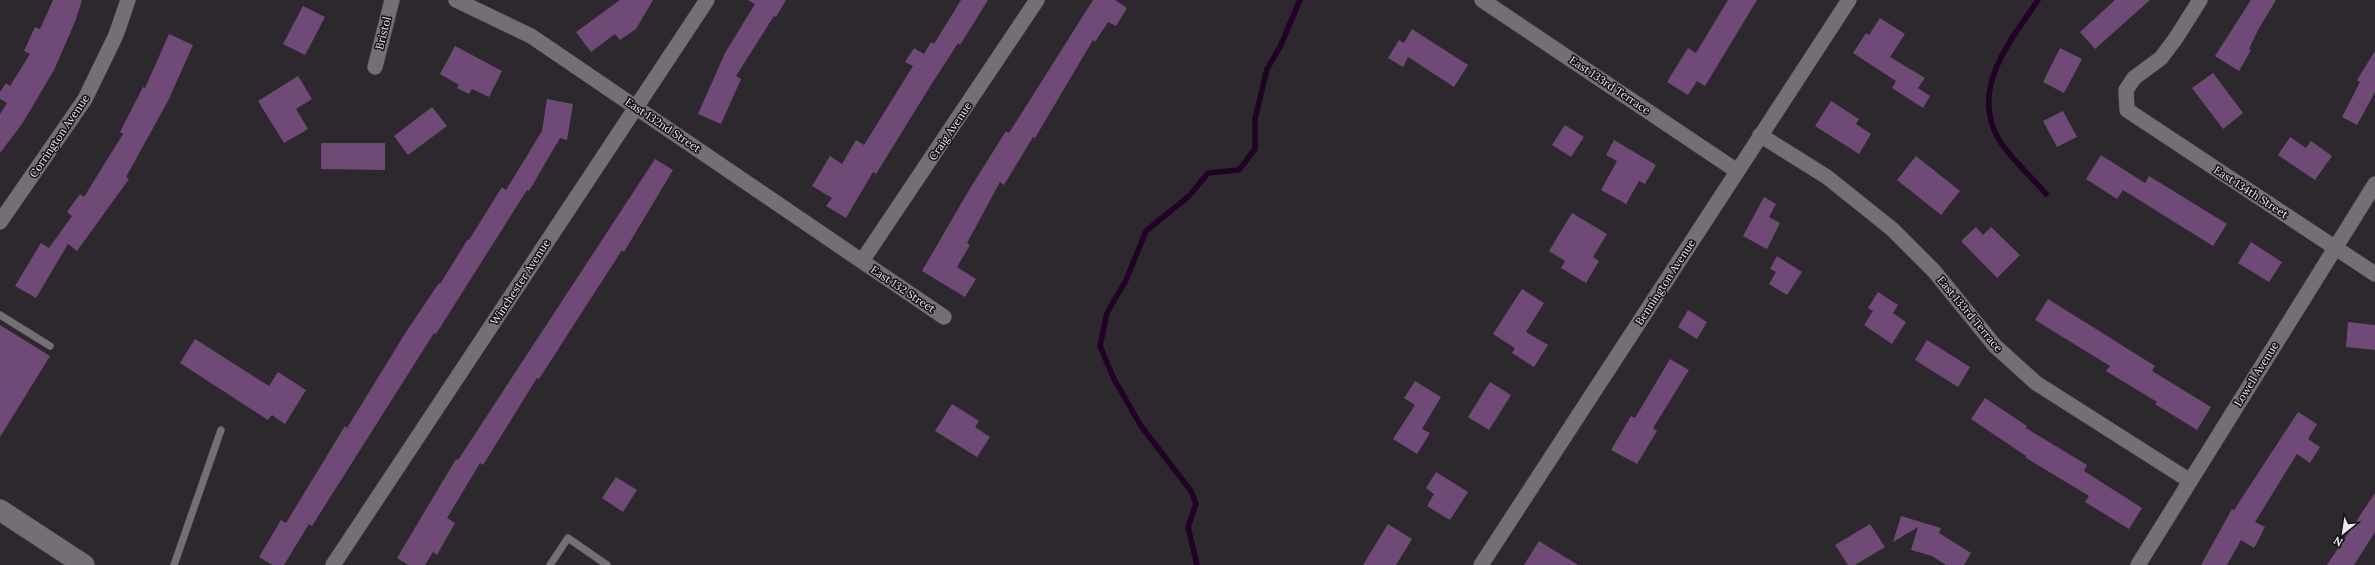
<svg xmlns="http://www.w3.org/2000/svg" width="2375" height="565" font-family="Lora,serif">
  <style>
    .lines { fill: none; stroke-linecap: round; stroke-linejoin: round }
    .stream { stroke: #220127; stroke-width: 5.5 }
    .building { fill: #704a76 }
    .service-casing { stroke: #494449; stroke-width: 8 }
    .minor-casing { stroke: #494449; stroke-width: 16 }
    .secondary-casing { stroke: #494449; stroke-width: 22 }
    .service { stroke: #746f75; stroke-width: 7 }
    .minor { stroke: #746f75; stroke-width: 15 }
    .secondary { stroke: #746f75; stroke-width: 21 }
    .labels { text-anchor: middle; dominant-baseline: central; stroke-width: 3; stroke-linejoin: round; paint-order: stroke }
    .street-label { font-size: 11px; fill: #ece8ec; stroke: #131114 }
  </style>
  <rect width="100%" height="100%" fill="#2c282d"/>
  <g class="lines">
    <g class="stream">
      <path d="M2038,0C2011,40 1970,88 1998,138C2006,154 2034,179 2046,194"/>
      <polyline points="1197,565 1188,527 1196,504 1191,491 1141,426 1114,379 1100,346 1107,313 1126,280 1146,231 1189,196 1208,173 1239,170 1255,149 1255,119 1267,69 1280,47 1300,0"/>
    </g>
  </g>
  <g class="building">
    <polygon points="53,0 82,0 75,22 54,70 22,124 0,153 0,114 7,103 0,99 0,92 6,83 10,86 30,54 24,51 35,27 40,29"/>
    <polygon points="620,0 653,0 636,29 620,40 615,34 591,52 576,32"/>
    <polygon points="748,0 786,0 776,17 774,16 736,76 741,79 721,124 698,114 725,53 755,4"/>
    <polygon points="961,0 988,0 960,45 958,43 931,85 876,174 873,172 846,218 826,206 832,198 812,186 830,156 842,164 856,140 864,145 913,66 905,62 914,48 924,54 931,42 934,44"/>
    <polygon points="1093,0 1115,0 1127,8 1116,26 1108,22 1095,42 1093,40 1035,138 1033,137 1004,185 1000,182 967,243 970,245 957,267 976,279 965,297 922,271 969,190 1006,131 1009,133"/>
    <polygon points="1728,0 1757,0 1705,86 1697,81 1688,95 1667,82 1688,48 1696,53"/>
    <polygon points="2115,0 2150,0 2095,49 2080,32"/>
    <polygon points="2251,0 2276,0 2258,30 2249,49 2251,50 2239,71 2215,56"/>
    <polygon points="303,6 325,17 305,55 283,44"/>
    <polygon points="1880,18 1905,34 1890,57 1925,78 1918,88 1930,96 1923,108 1892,88 1896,81 1853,53 1866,33 1869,35"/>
    <polygon points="1412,29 1468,65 1454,87 1408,57 1403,67 1388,58 1399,40 1404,43"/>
    <polygon points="169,34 193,45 168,101 126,177 129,179 77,251 68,244 36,298 15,286 41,243 49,248 72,216 67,212 80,194 84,197 123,134 120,132 143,87 145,88"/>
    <polygon points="455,46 502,71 489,97 472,89 469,94 457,88 459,85 440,74"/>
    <polygon points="2060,48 2082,59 2064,93 2043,82"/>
    <polygon points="2375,51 2375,92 2357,125 2342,117 2360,82 2357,80"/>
    <polygon points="2213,73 2243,113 2223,129 2192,88"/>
    <polygon points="298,76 312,99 296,109 308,129 284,143 258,101"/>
    <polygon points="547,99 573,104 567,140 560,138 529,191 527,190 436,334 434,333 312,526 309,524 284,565 272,565 259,557 281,520 286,523 345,426 347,428 406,332 439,283 440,284 468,239 469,240 502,187 506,190 542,131"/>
    <polygon points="1831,101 1859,119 1856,124 1871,134 1859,154 1815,126"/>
    <polygon points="432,107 447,126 408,155 394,136"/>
    <polygon points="2063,111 2077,137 2057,147 2043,121"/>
    <polygon points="1565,125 1584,137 1571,157 1552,145"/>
    <polygon points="2290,137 2306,148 2311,141 2332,156 2315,180 2278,155"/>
    <polygon points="1614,140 1656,165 1645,184 1639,181 1626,204 1601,190 1617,161 1606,155"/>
    <polygon points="321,143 385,143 385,170 321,169"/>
    <polygon points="2101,155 2145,183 2149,176 2227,224 2213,246 2123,190 2117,199 2086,179"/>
    <polygon points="1916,156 1960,191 1941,215 1897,180"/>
    <polygon points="655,159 673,170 624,252 622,250 539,379 537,378 483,465 480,463 447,518 455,523 437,555 433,552 425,565 408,565 397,558 456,459 458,460"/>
    <polygon points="1764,197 1776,204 1769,217 1780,223 1767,249 1743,236"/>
    <polygon points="1572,213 1607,234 1593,257 1599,261 1586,283 1561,268 1565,261 1549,251"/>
    <polygon points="1976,227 1983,235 1991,227 2020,255 1997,278 1961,241"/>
    <polygon points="2251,242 2282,262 2269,282 2238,263"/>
    <polygon points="1777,256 1802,272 1787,295 1769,284 1776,272 1770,269"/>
    <polygon points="1522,289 1544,303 1526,332 1548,345 1534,367 1512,353 1515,348 1493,334"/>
    <polygon points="1878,292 1898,305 1893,313 1906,322 1892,344 1864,325 1873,311 1868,308"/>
    <polygon points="2048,299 2155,366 2152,371 2211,407 2197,430 2155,404 2157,402 2106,371 2110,366 2035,320"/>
    <polygon points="1688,310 1707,322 1697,339 1678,327"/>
    <polygon points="2348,322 2375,325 2375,350 2346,347"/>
    <polygon points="0,325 50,356 0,437"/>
    <polygon points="195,339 269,386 278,372 306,390 285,424 272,415 268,420 180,363"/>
    <polygon points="1927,340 1970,367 1958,387 1915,360"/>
    <polygon points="1670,359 1689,370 1653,428 1657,431 1637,464 1611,450 1631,416 1635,418"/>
    <polygon points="1415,381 1441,397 1422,429 1430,433 1417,454 1393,439 1415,405 1404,398"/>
    <polygon points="1490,382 1511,395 1489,430 1468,417"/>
    <polygon points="1985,398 2027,426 2026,428 2087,465 2084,471 2142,508 2129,529 2085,502 2089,496 2026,458 2026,456 1971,419"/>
    <polygon points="952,404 979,421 975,427 990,437 977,457 935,431"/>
    <polygon points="2298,412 2317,424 2308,439 2320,447 2310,463 2297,454 2255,522 2265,527 2254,548 2241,540 2227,565 2201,565 2232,509 2234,510"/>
    <polygon points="1436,472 1468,492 1450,520 1427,506 1434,494 1426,488"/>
    <polygon points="616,477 637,490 623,512 602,498"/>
    <polygon points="2375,493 2375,532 2354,565 2327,565"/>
    <polygon points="1901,516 1941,528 1939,533 1971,553 1964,565 1946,565 1932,556 1911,550 1918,527 1893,542"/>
    <polygon points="1388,524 1412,539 1396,565 1363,565"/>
    <polygon points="1870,524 1885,547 1855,565 1848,565 1835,545"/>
    <polygon points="1539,541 1578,565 1524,565"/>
  </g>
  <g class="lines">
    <g class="service-casing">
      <g id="service">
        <polyline points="0,315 50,346"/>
        <polyline points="174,565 221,430"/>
        <polyline points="550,565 568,538 607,565"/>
      </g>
    </g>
    <g class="minor-casing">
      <g id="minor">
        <polyline points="456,0 531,36 944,317"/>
        <polyline points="1482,0 1737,171"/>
        <polyline points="2200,0 2176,38 2161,58 2134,78 2126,90 2127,110 2375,274"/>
        <polyline points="375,67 392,0"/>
        <polyline points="1760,135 1827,177 1892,229 1934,271 1995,346 2036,383 2190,481"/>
        <polyline points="0,222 85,99 116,35 128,0"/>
        <polyline points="862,261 1037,0"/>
        <polyline points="333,565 707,0"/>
        <polyline points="1481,565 1849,0"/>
        <polyline points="2138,565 2375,184"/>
      </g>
    </g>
    <g class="secondary-casing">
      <polyline id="secondary" points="0,510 84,565"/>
    </g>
    <use href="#service" class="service"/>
    <use href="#minor" class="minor"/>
    <use href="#secondary" class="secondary"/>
  </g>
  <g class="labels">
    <g class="street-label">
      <text transform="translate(383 33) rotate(-76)">Bristol</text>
      <text transform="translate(1610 85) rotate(34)">East 133rd Terrace</text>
      <text transform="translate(663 125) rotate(34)">East 132nd Street</text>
      <text transform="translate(950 131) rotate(-56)">Craig Avenue</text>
      <text transform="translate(59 136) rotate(-56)">Corrington Avenue</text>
      <text transform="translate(2251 192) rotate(33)">East 134th Street</text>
      <text transform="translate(520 282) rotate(-57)">Winchester Avenue</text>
      <text transform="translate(1665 282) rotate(-57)">Bennington Avenue</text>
      <text transform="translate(903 289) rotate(34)">East 132 Street</text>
      <text transform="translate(1970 314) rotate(50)">East 133rd Terrace</text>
      <text transform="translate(2256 374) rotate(-58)">Lowell Avenue</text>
    </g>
  </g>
  <g transform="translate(2343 533) rotate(210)" stroke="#131114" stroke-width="3" paint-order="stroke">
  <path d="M0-3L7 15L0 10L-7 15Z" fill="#ece8ec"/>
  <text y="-6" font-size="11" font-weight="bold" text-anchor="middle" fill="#ece8ec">N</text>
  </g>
</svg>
